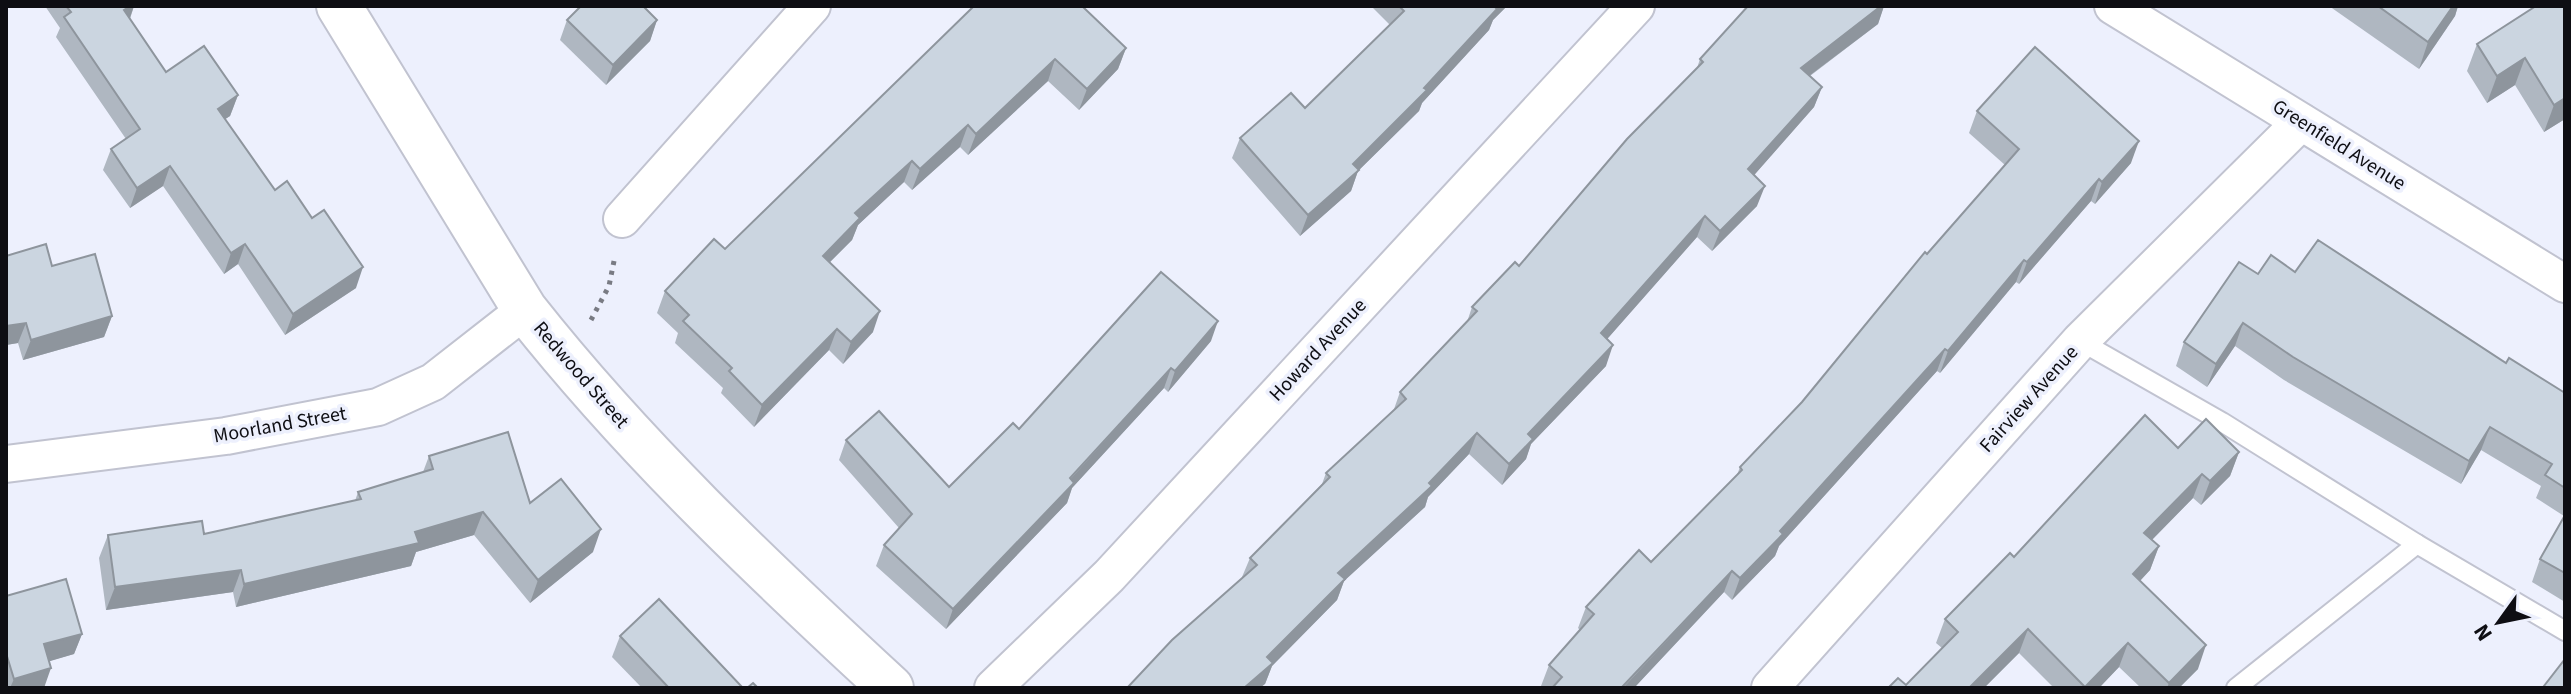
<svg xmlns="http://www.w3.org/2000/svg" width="2571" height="694" font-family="'Source Sans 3',sans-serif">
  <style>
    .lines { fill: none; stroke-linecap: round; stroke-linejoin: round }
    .service-casing { stroke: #c1c3d0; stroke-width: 22 }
    .minor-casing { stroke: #c1c3d0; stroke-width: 40 }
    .secondary-casing { stroke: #c1c3d0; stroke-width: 48 }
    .path { stroke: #797b83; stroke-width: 5; stroke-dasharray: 4 6; stroke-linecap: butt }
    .service { stroke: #fff; stroke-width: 18 }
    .minor { stroke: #fff; stroke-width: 36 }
    .secondary { stroke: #fff; stroke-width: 44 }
    .wall { fill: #afb7c1 }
    .shaded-wall { fill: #8e959d }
    .building { fill: #cbd5e0; stroke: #8e959d; stroke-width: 2 }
    .labels { text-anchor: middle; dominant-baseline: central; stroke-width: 7; stroke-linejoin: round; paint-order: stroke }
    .street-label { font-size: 20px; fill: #0e0e13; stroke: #edf0fd }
  </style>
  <rect width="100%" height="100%" fill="#edf0fd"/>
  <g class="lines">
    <g class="service-casing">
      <g id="service">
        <polyline points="2080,341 2222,422 2417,544 2565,631"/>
        <polyline points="2236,688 2417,544"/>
      </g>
    </g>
    <g class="minor-casing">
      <g id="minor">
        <polyline points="2113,6 2565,284"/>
        <polyline points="622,219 812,6"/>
        <polyline points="6,464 226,436 378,407 433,382 525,310"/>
        <polyline points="993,688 1109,576 1636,6"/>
        <polyline points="1770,688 2080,341 2301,122"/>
      </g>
    </g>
    <g class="secondary-casing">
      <path id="secondary" d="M339,6L525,310C634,448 762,569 891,688"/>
    </g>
    <polyline class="path" points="591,320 609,286 615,256"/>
    <use href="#service" class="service"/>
    <use href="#minor" class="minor"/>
    <use href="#secondary" class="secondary"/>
  </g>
  <g class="wall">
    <polygon points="45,6 134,6 130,19 166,72 238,95 230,116 225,119 275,190 356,288 285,335 238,264 224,274 163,186 130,208 103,170 111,149 126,139 56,37 60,28"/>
    <polygon points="581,6 644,6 657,20 650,41 606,85 560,40 567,20"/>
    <polygon points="974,6 1126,48 1118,69 1079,110 1048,81 968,155 960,147 912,190 904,182 858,225 852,240 830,262 873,332 843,364 829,350 754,427 721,393 723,388 675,343 678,333 657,313 665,291 725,249"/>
    <polygon points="1371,6 1507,6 1493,20 1489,30 1422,103 1419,111 1358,171 1351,191 1300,236 1232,158 1240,138 1305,108 1390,25"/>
    <polygon points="1748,6 1884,6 1878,24 1810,76 1822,87 1814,107 1754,175 1757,206 1712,251 1697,237 1607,339 1606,366 1531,444 1526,459 1502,485 1469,454 1428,497 1425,507 1344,581 1337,600 1272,666 1265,684 1242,577 1250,558 1322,484 1326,473 1393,412 1400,392 1467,322 1472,307 1519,266 1697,68 1700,59"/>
    <polygon points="2329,6 2458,6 2455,16 2419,69"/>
    <polygon points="2536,6 2565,119 2544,132 2515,85 2487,103 2467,71 2477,44"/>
    <polygon points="1977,111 2131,163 2095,204 2091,201 2019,284 2016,282 1940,373 1937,371 1779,546 1775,556 1732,600 1724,592 1634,688 1542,688 1541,686 1549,665 1580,630 1578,628 1586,607 1651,562 1737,475 1740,467 1802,402 1927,254 2005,165 1969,133"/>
    <polygon points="6,256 52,266 112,316 104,337 23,360 18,343 6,345"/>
    <polygon points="2295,272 2506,363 2565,393 2565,602 2532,582 2540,559 2564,516 2536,498 2541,486 2481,450 2461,484 2284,380 2235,346 2207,387 2176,366 2184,342 2258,274"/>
    <polygon points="1211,341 1168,392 1164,388 1072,488 1067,503 946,629 876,566 884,545 899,528 839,460 846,440 949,487 1019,429"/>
    <polygon points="2239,452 2230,476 2201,505 2193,498 2152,540 2159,546 2150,570 2140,581 2198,669 2179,688 2141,688 2119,667 2099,688 2054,688 2019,653 1984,688 1888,688 1906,685 1942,648 1936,643 1945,619 2014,557"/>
    <polygon points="429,456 530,503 593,552 530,603 474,535 416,552 411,566 236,607 233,592 106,610 99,558 108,535 204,534 355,501 358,492 423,472"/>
    <polygon points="6,596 82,634 74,654 49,661 44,688 6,688"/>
    <polygon points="620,636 743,688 642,688 612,657"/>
  </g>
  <g class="shaded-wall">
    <polygon points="130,6 134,6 128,23 124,10"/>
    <polygon points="1494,6 1507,6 1493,20 1489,30 1422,103 1419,111 1358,171 1351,191 1300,236 1308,215"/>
    <polygon points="1881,6 1884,6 1878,24 1793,88 1801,68"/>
    <polygon points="2453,6 2458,6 2455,16 2419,69 2428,42"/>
    <polygon points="657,20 650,41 606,85 613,65"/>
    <polygon points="1126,48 1118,69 1079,110 1087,89"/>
    <polygon points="2525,58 2515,85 2487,103 2497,76"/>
    <polygon points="1055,59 1048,81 968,155 976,134"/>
    <polygon points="1822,87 1814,107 1741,190 1748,169"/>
    <polygon points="238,95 230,116 210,129 218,109"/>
    <polygon points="2565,98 2565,119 2544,132 2554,105"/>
    <polygon points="968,125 960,147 912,190 920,169"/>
    <polygon points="2139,141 2131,163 2095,204 2102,182"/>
    <polygon points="912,161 904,182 858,225 852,240 815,277 823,256 855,213"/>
    <polygon points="170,166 163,186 130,208 137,188"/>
    <polygon points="2099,179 2091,201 2019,284 2027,262"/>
    <polygon points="1765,186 1757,206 1712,251 1720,231"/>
    <polygon points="1705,216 1697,237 1594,354 1601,333"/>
    <polygon points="245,244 238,264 224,274 231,253"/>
    <polygon points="2024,260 2016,282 1940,373 1948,351"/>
    <polygon points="363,267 356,288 285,335 293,314"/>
    <polygon points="880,311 873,332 843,364 851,342"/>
    <polygon points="112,316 104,337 23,360 31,340"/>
    <polygon points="1218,321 1211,341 1168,392 1175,371"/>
    <polygon points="26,323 18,343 6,345 6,326"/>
    <polygon points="2243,323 2235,346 2207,387 2216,364"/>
    <polygon points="837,329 829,350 754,427 762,405"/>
    <polygon points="1613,345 1606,366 1531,444 1526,459 1502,485 1509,464 1528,434"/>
    <polygon points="1945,349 1937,371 1779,546 1775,556 1732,600 1740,578 1780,531"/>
    <polygon points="1171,368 1164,388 1072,488 1067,503 946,629 953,609"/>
    <polygon points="2490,427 2481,450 2461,484 2469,461"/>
    <polygon points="1477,433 1469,454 1428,497 1425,507 1344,581 1337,600 1272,666 1265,684 1260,688 1244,688 1267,657 1338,573 1429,483"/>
    <polygon points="2239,452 2230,476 2201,505 2210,481"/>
    <polygon points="2202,474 2193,498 2136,556 2144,533"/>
    <polygon points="483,512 474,535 416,552 411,566 236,607 244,584"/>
    <polygon points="601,529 593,552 530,603 538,580"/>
    <polygon points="2159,546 2150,570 2124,598 2133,574"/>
    <polygon points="241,570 233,592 106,610 115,587"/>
    <polygon points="1732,571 1724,592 1634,688 1623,688"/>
    <polygon points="2028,629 2019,653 1984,688 1969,688"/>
    <polygon points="82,634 74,654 37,665 44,644"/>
    <polygon points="2128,643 2119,667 2099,688 2084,688"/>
    <polygon points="2206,645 2198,669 2179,688 2167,688 2169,683"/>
    <polygon points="51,668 44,688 10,688 14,679"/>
  </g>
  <g class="building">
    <polygon points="66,6 130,6 124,10 166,72 204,46 238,95 218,109 275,190 287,181 312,218 324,210 363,267 293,314 245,244 231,253 170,166 137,188 111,149 140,129 64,17 71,12"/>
    <polygon points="581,6 643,6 657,20 613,65 567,20"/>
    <polygon points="974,6 1082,6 1126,48 1087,89 1055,59 976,134 968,125 920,169 912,161 855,213 860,218 823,256 880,311 851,342 837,329 762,405 729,371 732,368 683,321 689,315 665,291 714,239 725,249"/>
    <polygon points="1399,6 1494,6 1497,9 1424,88 1427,90 1353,164 1359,170 1308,215 1240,138 1291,93 1305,108 1404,11"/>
    <polygon points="1748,6 1881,6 1801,68 1822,87 1748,169 1765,186 1720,231 1705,216 1601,333 1613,345 1528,434 1533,439 1509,464 1477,433 1429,483 1432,486 1338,573 1345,579 1267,657 1273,663 1244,688 1127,688 1172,640 1257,565 1250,558 1330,477 1326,473 1406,399 1400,392 1477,311 1472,307 1515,262 1519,266 1627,139 1703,62 1700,59"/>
    <polygon points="2378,6 2453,6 2428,42"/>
    <polygon points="2536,6 2565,6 2565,98 2554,105 2525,58 2497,76 2477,44"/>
    <polygon points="2035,47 2139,141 2102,182 2099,179 2027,262 2024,260 1948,351 1945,349 1780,531 1783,534 1740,578 1732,571 1623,686 1625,688 1552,688 1562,677 1549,665 1594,614 1586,607 1639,550 1651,562 1742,470 1740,467 1802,402 1925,252 1927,254 2019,149 1977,111"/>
    <polygon points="2318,240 2506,363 2509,358 2565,393 2565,488 2545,475 2552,464 2490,427 2469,461 2293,357 2243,323 2216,364 2184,342 2239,262 2258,274 2271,255 2295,272"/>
    <polygon points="46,244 52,266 95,254 112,316 31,340 26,323 6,326 6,256"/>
    <polygon points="1161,272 1218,321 1175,371 1171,368 1070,478 1074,483 953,609 884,545 912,514 846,440 879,411 949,487 1013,423 1019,429"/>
    <polygon points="2145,415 2178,448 2206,419 2239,452 2210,481 2202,474 2144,533 2159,546 2133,574 2206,645 2169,683 2128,643 2085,687 2028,629 1969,688 1888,688 1898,678 1906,685 1958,632 1945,619 2010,553 2014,557"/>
    <polygon points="508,432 530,503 561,479 601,529 538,580 483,512 415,532 419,543 244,584 241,570 115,587 108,535 202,521 204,534 361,499 358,492 433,469 429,456"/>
    <polygon points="2565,515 2565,573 2540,559"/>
    <polygon points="66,579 82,634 44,644 51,668 14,679 6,653 6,596"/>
    <polygon points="659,599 743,688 669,688 620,636"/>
    <polygon points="2565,659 2565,688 2547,688 2544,686"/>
    <polygon points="753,683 758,688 747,688"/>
  </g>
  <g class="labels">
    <g class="street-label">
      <text transform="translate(2339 145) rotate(32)">Greenfield Avenue</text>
      <text transform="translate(1318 350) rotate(-47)">Howard Avenue</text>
      <text transform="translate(581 375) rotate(49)">Redwood Street</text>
      <text transform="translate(2029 399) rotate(-48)">Fairview Avenue</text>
      <text transform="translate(280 425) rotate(-10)">Moorland Street</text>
    </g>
  </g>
  <rect width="2571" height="694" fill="none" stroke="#0e0e13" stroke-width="16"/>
  <g transform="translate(2499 622) rotate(237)" stroke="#edf0fd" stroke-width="6" paint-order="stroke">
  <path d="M0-6L14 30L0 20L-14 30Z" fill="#0e0e13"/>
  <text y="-12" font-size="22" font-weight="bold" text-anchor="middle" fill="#0e0e13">N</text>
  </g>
</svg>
